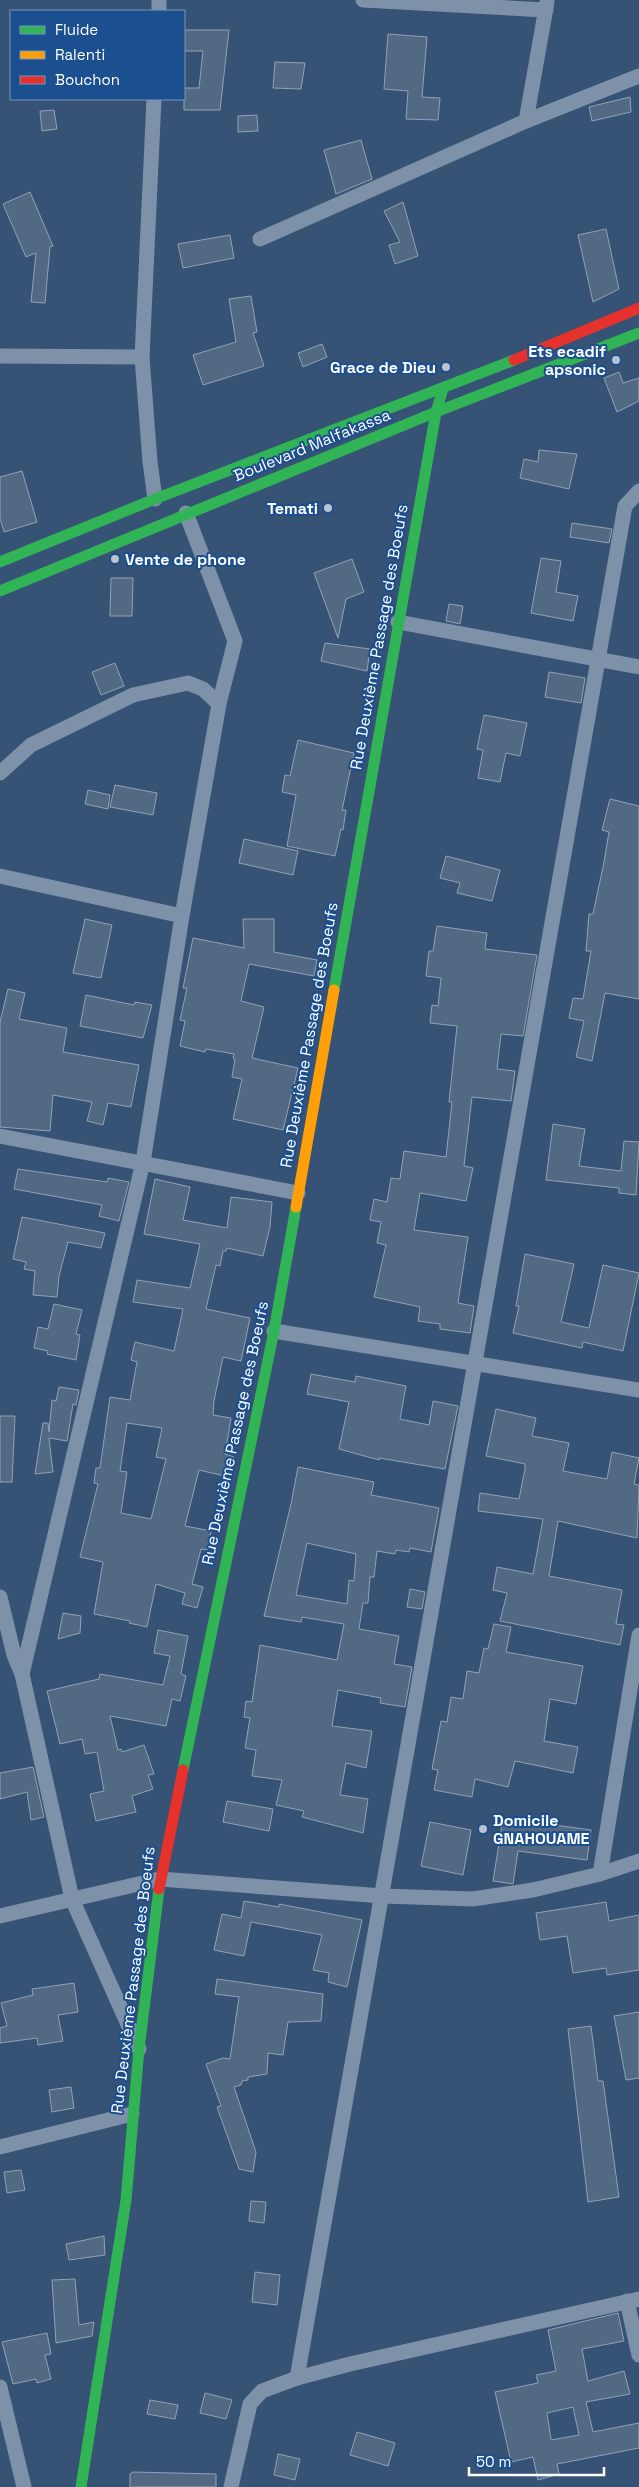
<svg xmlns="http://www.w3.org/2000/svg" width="639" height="2487" font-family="'Space Grotesk',sans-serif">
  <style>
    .building { fill: #526984; stroke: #92a2b6; fill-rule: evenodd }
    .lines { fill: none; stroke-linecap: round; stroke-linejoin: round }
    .street { stroke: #7d92a8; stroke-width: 15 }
    .fast { stroke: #30b455; stroke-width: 11 }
    .slow { stroke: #ff9f0a; stroke-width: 11 }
    .jam { stroke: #e5322d; stroke-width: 11 }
    .poi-dot { fill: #b9c2ce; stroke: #1b4f8f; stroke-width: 2 }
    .labels { text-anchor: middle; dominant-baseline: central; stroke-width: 4; stroke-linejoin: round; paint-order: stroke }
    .poi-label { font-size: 16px; font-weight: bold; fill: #fff; stroke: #1b4f8f; text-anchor: end }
    .street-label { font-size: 16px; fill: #fff; stroke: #1b4f8f }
  </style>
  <rect width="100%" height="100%" fill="#365274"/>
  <g class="building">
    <polygon points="184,30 229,30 220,110 184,110 184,88 199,88 203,51 184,51"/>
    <polygon points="388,34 427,37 422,97 440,98 438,120 406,119 408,91 384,89"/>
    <polygon points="275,62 305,63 301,89 273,88"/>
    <polygon points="630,97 631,112 592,121 589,107"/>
    <polygon points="54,110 57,129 42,131 40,111"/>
    <polygon points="257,115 258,131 238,132 238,116"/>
    <polygon points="361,140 372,179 336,194 324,150"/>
    <polygon points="30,192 53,246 50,247 45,303 31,302 36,253 26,257 3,204"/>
    <polygon points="403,202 418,256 395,264 389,245 400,242 384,211"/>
    <polygon points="606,229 619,289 593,302 578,235"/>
    <polygon points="230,235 234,258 183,268 178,244"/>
    <polygon points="251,296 257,332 253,333 264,366 203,385 193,355 236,342 229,299"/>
    <polygon points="322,344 327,357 303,367 298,353"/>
    <polygon points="619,372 623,383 639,378 639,401 617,412 604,378"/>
    <polygon points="539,450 577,454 569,489 520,478 524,459 538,462"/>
    <polygon points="22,471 37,522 4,532 0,518 0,477"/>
    <polygon points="572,523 612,529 609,543 570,537"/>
    <polygon points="541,558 561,561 556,592 578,596 573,621 531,613"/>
    <polygon points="352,559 364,592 346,599 338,638 314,573"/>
    <polygon points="111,578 133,578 132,616 110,616"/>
    <polygon points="449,604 463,606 460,624 446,621"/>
    <polygon points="325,643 370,649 367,671 321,661"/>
    <polygon points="115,663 124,686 101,695 92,672"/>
    <polygon points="549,672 585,678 581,703 545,697"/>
    <polygon points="484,715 527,723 520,756 506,753 500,782 478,778 483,750 477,749"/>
    <polygon points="298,740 354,753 342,810 346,810 343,830 341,829 335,856 287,846 296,795 282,792 285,775 290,776"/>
    <polygon points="115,785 157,793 153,815 110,807"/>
    <polygon points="88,790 110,795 108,809 85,804"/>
    <polygon points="610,799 639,806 639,999 605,993 592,1061 576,1057 584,1021 569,1018 573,998 583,999 591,951 586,951 589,914 593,914 604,862 609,832 602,830"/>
    <polygon points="244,839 298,851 293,875 239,863"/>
    <polygon points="446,856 500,870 492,901 457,893 460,883 440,878"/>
    <polygon points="85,919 112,925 101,978 73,973"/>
    <polygon points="243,919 274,919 274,952 317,960 314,976 249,964 241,1001 264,1007 252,1058 298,1068 283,1130 233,1119 242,1079 232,1077 235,1059 233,1058 234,1054 206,1049 205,1052 180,1046 185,1021 180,1020 187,988 183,988 193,938 244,948"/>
    <polygon points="437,926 487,933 485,949 537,955 523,1036 501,1034 497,1069 515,1071 511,1101 472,1097 464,1166 473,1168 466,1201 420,1193 414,1230 468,1237 458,1303 474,1306 470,1333 440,1329 440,1324 418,1321 420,1307 374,1297 386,1245 377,1243 381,1222 370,1220 374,1199 387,1202 391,1178 400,1179 404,1151 446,1157 452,1102 449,1102 457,1026 430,1023 432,1005 438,1006 441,978 426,976 429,951 433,951"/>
    <polygon points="8,989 25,993 19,1019 67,1028 63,1052 139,1065 131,1107 108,1103 103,1125 87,1121 92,1102 53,1095 50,1131 0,1127 0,1022"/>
    <polygon points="86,995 134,1005 135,1002 152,1005 143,1038 80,1026"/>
    <polygon points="553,1124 585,1129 579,1166 621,1171 624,1141 639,1142 636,1195 619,1193 619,1188 546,1180"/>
    <polygon points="18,1169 107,1182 108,1178 129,1182 119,1221 99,1216 102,1205 14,1189"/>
    <path d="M155,1179L190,1187L183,1220L227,1228L231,1197L272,1202L270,1227L263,1256L227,1248L226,1251H223L220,1266L216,1265L206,1309L250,1318L241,1361L223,1357L214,1401L213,1415L231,1418L225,1454L234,1457L229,1477L199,1470L185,1526L211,1531L207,1550L201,1549L192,1584L203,1587L197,1608L182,1604L185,1593L156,1584L147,1627L129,1623L130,1621L94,1614L103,1562L80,1557L98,1484L94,1483L96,1468H100L110,1397L130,1400L137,1362L131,1360L135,1342L174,1351L183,1309L133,1302L137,1280L190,1288L200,1244L144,1234ZM127,1423L162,1428L156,1457L166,1459L151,1519L121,1513L127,1472L120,1471Z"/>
    <polygon points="22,1217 105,1233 101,1248 68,1242 59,1276 57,1297 33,1295 35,1271 24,1269 26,1262 13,1259"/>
    <polygon points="525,1254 574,1264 561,1322 589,1328 603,1265 639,1273 623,1351 583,1342 582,1348 513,1333 519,1306 516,1306"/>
    <polygon points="54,1304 82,1310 76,1334 80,1335 76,1360 47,1354 48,1351 34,1348 38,1327 48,1329"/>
    <polygon points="311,1374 355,1382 356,1376 406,1386 400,1419 429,1425 433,1401 458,1406 445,1469 379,1458 379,1460 339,1449 349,1402 307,1394"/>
    <polygon points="59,1387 79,1390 76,1405 73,1404 67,1441 49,1438 53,1472 35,1474 43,1423 48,1423 49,1432 52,1400 56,1401"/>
    <polygon points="496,1409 536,1418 532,1436 569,1443 563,1471 607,1479 612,1452 639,1458 634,1484 639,1485 637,1538 558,1521 549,1576 622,1590 616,1624 624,1625 620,1645 500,1621 507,1593 493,1590 497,1567 533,1574 543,1519 478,1511 480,1493 519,1499 525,1469 525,1464 486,1456"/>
    <polygon points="0,1416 15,1416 12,1482 0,1482"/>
    <path d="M298,1467L374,1482L371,1495L439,1508L431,1552L410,1548L409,1552L396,1550L395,1554L377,1551L374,1577H370L368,1603H363L359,1629L399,1636L394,1664L412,1667L405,1707L380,1703L381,1698L338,1690L332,1726L372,1731L366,1768L346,1763L340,1795L368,1799L363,1833L302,1817L304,1811L276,1805L282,1780L252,1776L256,1750L245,1748L250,1718L244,1717L246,1701L252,1702L260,1645L337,1660L344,1624L302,1617L301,1622L264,1616L291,1504ZM307,1543L356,1554L354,1581L349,1580L347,1604L296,1595Z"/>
    <polygon points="410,1589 425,1592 422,1609 407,1607"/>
    <polygon points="63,1613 81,1616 80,1633 58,1639"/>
    <polygon points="494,1624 511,1627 506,1652 583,1666 576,1704 550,1699 544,1741 578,1747 573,1773 515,1761 508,1787 475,1779 472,1797 434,1790 438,1770 432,1769 441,1721 447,1722 451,1697 463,1699 467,1671 479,1673 484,1648 488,1649"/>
    <polygon points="158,1630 188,1636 181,1674 186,1676 180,1701 172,1699 166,1726 110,1716 118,1750 121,1749 122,1752 144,1745 154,1774 148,1775 153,1789 132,1796 136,1812 96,1821 90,1794 104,1791 97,1752 85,1754 82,1739 60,1744 47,1691 99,1679 100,1674 163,1685 170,1656 154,1653"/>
    <polygon points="33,1767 44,1817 31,1820 27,1792 0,1799 0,1773"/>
    <polygon points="227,1801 273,1809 269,1831 223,1822"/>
    <polygon points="503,1818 591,1830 587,1860 518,1851 513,1884 493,1881"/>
    <polygon points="430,1822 471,1830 463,1875 421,1866"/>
    <polygon points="244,1901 279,1907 279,1904 362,1920 347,1987 328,1982 329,1973 313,1970 322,1935 251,1922 244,1956 214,1950 222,1914 241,1918"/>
    <polygon points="606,1902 609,1921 639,1915 639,1970 607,1975 606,1968 573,1973 567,1936 540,1940 536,1913"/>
    <polygon points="217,1979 323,1994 321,2021 288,2022 283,2055 268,2053 267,2074 248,2077 248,2080 242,2081 241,2085 234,2087 256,2152 253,2172 239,2169 217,2107 221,2106 206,2064 223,2058 230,2059 239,1997 215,1994"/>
    <polygon points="74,1983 78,2012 58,2015 63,2041 38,2045 37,2038 0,2043 0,2028 7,2026 1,2003 33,1995 32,1989"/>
    <polygon points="639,2012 639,2078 626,2080 614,2016"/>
    <polygon points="591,2026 598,2081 603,2081 619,2197 588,2202 568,2029"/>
    <polygon points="71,2087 74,2108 52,2112 49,2090"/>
    <polygon points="21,2170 25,2190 7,2193 4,2172"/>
    <polygon points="251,2201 266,2202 264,2223 249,2221"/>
    <polygon points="104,2236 105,2255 69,2260 66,2244"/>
    <polygon points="255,2272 280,2275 277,2305 252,2302"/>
    <polygon points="75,2279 79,2325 94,2322 92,2336 56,2343 52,2280"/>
    <path d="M618,2313L624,2341L582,2349L588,2381L624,2371L630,2394L586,2402L593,2432L639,2423V2448L557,2464L559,2474L538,2480L533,2457L511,2462L495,2392L538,2383L536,2375L556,2371L548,2330ZM573,2407L579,2435L551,2440L547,2413Z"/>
    <polygon points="47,2333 51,2354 45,2355 51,2379 37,2383 36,2379 13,2384 2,2342"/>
    <polygon points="205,2393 232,2400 226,2419 200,2413"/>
    <polygon points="150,2400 178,2405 175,2419 147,2414"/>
    <polygon points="357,2432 395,2443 388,2466 350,2455"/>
    <polygon points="278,2454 300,2459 295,2480 274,2475"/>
    <polygon points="133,2472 216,2474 216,2487 130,2487 130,2474"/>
  </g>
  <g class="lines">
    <g class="street">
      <polyline points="363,0 546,10"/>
      <polyline points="159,11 159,0"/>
      <polyline points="154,99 142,357 150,462 155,499"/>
      <polyline points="526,121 547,2"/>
      <polyline points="260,239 526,121 639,76"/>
      <polyline points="0,356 142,357"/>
      <polyline points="186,513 235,641 219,704"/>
      <polyline points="398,622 639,667"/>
      <polyline points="0,773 31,745 133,695 188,683 203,689 219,704 182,916 143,1162 22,1674"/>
      <polyline points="0,876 182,916"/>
      <polyline points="0,1136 298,1193"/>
      <polyline points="274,1331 639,1390"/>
      <polyline points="0,1597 14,1655 22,1674 72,1899 139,2049"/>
      <polyline points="600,1874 639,1635"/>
      <polyline points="0,1916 160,1879 383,1896 473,1899 533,1890 600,1874 639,1861"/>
      <polyline points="0,2147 132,2114"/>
      <polyline points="627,2301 639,2355"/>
      <polyline points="297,2378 625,506 639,491"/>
      <polyline points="0,2387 24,2487"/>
      <polyline points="231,2487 250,2404 262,2391 297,2378 350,2364 639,2299"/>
    </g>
    <g class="fast">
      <polyline points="0,562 155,499 514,360"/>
      <polyline points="0,591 436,412 639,333"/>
      <polyline points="334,990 436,412 443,389"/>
      <polyline points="183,1770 274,1331 296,1207"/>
      <polyline points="81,2487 126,2200 139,2049 159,1889"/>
    </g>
    <polyline class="slow" points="296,1207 334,990"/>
    <g class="jam">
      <polyline points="514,360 639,308"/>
      <polyline points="159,1889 183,1770"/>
    </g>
  </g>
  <g class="poi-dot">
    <circle cx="616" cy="360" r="5"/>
    <circle cx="446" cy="367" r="5"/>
    <circle cx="328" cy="508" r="5"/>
    <circle cx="115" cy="559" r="5"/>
    <circle cx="483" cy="1829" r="5"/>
  </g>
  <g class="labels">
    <g class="poi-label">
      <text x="606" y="351">Ets ecadif<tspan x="606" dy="18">apsonic</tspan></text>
      <text x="436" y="367">Grace de Dieu</text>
      <text x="318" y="508">Temati</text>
      <text x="125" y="559" text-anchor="start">Vente de phone</text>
      <text x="493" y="1820" text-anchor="start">Domicile<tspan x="493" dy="18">GNAHOUAME</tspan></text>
    </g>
    <g class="street-label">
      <text transform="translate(312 445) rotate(-22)">Boulevard Malfakassa</text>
      <text transform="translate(379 637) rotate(-80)">Rue Deuxième Passage des Boeufs</text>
      <text transform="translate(309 1035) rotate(-80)">Rue Deuxième Passage des Boeufs</text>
      <text transform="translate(235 1433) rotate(-78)">Rue Deuxième Passage des Boeufs</text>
      <text transform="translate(133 1980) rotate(-83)">Rue Deuxième Passage des Boeufs</text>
    </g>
  </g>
  <rect x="10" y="10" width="175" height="90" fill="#1b4f8f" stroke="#7695bc"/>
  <rect x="20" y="26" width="25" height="8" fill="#30b455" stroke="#7695bc"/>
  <text x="55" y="35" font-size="15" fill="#ffffff">Fluide</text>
  <rect x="20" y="51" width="25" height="8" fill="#ff9f0a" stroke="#7695bc"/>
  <text x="55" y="60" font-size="15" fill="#ffffff">Ralenti</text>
  <rect x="20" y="76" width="25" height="8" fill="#e5322d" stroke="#7695bc"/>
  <text x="55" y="85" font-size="15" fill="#ffffff">Bouchon</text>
  <path d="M469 2467v8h135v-8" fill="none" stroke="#ffffff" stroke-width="2.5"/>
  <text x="476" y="2467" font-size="15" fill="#ffffff" stroke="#1b4f8f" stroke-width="4" paint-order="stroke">50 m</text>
</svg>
